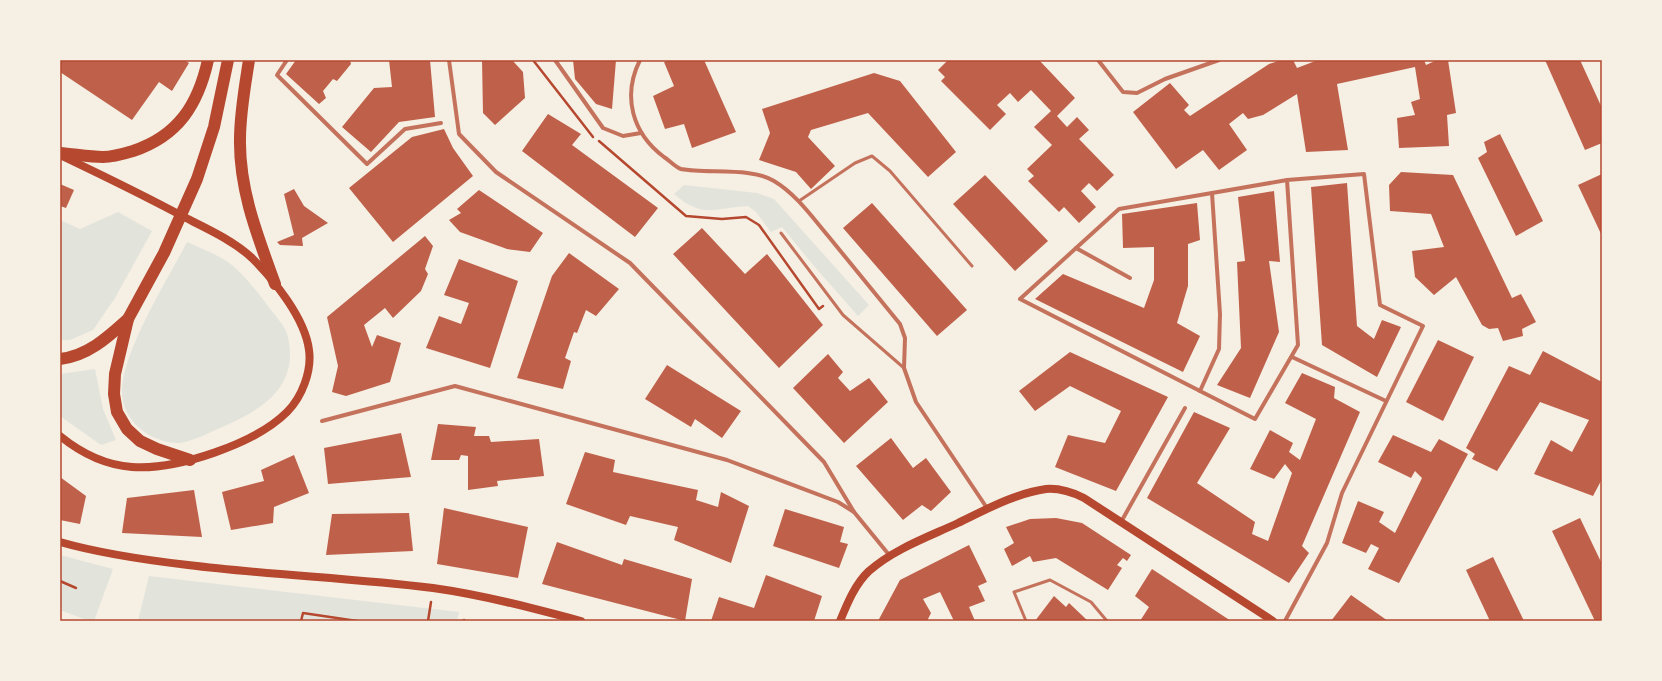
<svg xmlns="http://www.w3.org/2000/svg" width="1662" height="681" font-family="Helvetica,sans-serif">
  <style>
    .green { fill: #e2e4dc }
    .building { fill: #bf614a }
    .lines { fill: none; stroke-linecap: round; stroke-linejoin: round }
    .path { stroke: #b5482f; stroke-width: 2.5 }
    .service { stroke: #c5725c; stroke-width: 3 }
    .minor { stroke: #c5725c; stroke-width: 4 }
    .secondary { stroke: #b5482f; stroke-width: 8 }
    .motorway { stroke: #b5482f; stroke-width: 12 }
    .neatline { fill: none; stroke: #b5482f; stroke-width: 1.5 }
  </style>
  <rect width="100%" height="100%" fill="#f6efe4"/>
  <g class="green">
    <path d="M684,185L757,193L774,199L869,305L858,316L814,266L782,227L771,232L756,212L748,206C714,208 703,219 674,194Z"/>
    <polygon points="118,212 152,231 115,298 93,330 70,340 60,340 60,220 80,229"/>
    <path d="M187,242C202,249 220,255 233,266C246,277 258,293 268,306C274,314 282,323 286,331C289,339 290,347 290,355C290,394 254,413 222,427C211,432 190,443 177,443C149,442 121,420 122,390C123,350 168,279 187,242Z"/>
    <polygon points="95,369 103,409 116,440 101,445 60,416 60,374"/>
    <polygon points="60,555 113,569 94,621 89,621 60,610"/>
    <polygon points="149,576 459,612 457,621 138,621"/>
  </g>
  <g class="building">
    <polygon points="60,60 184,60 189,63 172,91 159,82 132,120 60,72"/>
    <polygon points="296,60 350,60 351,64 337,81 333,79 323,91 326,98 319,104 286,74"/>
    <polygon points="389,60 430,60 435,117 399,122 371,152 342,127 374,88 392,87"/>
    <polygon points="482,60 512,60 523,72 525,98 495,125 483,113"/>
    <polygon points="573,60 616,60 612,109 596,104 575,79"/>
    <polygon points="669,60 704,60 736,132 692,148 684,124 665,129 653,96 674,86 664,62"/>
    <polygon points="948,60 1039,60 1075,98 1057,116 1067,127 1077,117 1089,130 1079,139 1114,175 1097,191 1089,183 1081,191 1096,207 1079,223 1064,207 1059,212 1028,181 1034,176 1027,169 1052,145 1034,127 1051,111 1031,90 1018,102 1010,93 997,105 1006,114 990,130 941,81 945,77 938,70"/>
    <polygon points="1281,60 1293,60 1297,68 1318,60 1424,60 1426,65 1437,60 1448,60 1456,113 1447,115 1449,146 1399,148 1397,118 1415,115 1411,102 1420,99 1415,67 1337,84 1348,150 1306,152 1297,94 1263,115 1248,119 1243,113 1229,124 1247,150 1219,170 1203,150 1176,169 1133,112 1170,83 1189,105 1184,110 1190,116 1269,64"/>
    <polygon points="1545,60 1580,60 1602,108 1602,143 1585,150"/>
    <polygon points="874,73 900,81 956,152 928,177 868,113 811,130 808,137 835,166 811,189 796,172 759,160 770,133 762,109"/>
    <polygon points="548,114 581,134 572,145 658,208 635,237 522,151"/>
    <polygon points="444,129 453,148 473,176 393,242 349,188 412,137"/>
    <polygon points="1500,134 1543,221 1516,236 1478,158 1487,152 1484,142"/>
    <polygon points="1401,172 1453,175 1512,298 1521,294 1536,322 1522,329 1523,336 1503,341 1498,328 1489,329 1482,325 1456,277 1434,295 1415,277 1412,251 1444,247 1431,214 1390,211 1389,185"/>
    <polygon points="1602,174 1602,236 1578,185"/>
    <polygon points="985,175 1048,241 1015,271 953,204"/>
    <polygon points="1347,183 1357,326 1374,339 1382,320 1401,327 1377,377 1322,345 1311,187"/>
    <polygon points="60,184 74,190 66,208 60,206"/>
    <polygon points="294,189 304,206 328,223 302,238 303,246 280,245 277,242 294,235 284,194"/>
    <polygon points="479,190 543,233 530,252 507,249 460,232 449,220 461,213 457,209"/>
    <polygon points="1274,191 1280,262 1269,261 1279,332 1250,398 1217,385 1241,348 1237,262 1245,261 1238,197"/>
    <polygon points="872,203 967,310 937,336 843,228"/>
    <polygon points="1197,203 1200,240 1188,244 1188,286 1177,323 1200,336 1183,372 1035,299 1063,274 1144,308 1154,280 1154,247 1123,248 1122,214"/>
    <polygon points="702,228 745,274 767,254 823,325 779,368 673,254"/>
    <polygon points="425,236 433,246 425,269 428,274 421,291 393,318 385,308 364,325 372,347 377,335 401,343 390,382 346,396 332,392 338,366 327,317"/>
    <polygon points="569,253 619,289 596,316 586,310 577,333 574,332 565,358 571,361 563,389 517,378 552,276"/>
    <polygon points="459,259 518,281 490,368 426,348 439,316 461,324 469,303 444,295"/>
    <polygon points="1438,340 1474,357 1443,421 1406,402"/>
    <polygon points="1543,351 1602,382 1602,479 1593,496 1534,474 1551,440 1572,452 1589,420 1540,402 1497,471 1472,459 1475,454 1466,448 1509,366 1530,375"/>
    <polygon points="1070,352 1168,397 1116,491 1055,467 1068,435 1105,443 1121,411 1070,386 1035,411 1019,391"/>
    <polygon points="828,354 843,372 838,378 850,391 869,378 888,402 844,443 793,388"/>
    <polygon points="667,365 741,411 722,438 695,419 691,427 645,399"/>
    <polygon points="1302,373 1335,387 1334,398 1360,412 1302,546 1309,553 1289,583 1147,498 1194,412 1230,428 1197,483 1255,522 1252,534 1268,541 1292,473 1285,464 1274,479 1250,469 1270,430 1293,443 1289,452 1300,460 1316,419 1285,403"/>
    <polygon points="438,424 476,427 474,436 489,436 491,442 539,439 544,476 497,481 498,486 468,490 468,456 461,455 459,460 431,460"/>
    <polygon points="401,433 411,477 328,484 324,448"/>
    <polygon points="1393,435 1431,452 1439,439 1468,454 1399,583 1368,569 1379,548 1371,544 1366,553 1342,543 1358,501 1384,512 1379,522 1395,533 1422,478 1415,471 1411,478 1378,462"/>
    <polygon points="891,438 913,468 926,458 951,492 931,511 922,505 903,520 856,466"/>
    <polygon points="585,452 615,460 613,472 698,490 696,500 718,507 721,492 749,506 731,563 674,540 678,527 630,516 626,525 566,504"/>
    <polygon points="294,455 309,493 274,507 273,523 231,530 222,492 264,481 261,470"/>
    <polygon points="60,477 86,496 80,524 60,520"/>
    <polygon points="194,490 202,537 122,533 127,498"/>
    <polygon points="444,508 528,527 518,578 437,564"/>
    <polygon points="785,509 844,527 840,542 848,544 839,568 773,546"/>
    <polygon points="409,513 413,551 326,555 332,514"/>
    <polygon points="1056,518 1082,523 1131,555 1127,561 1123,558 1117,565 1122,568 1108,590 1056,558 1033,562 1030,556 1012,566 1004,549 1014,543 1006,527 1030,519"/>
    <polygon points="1580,518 1602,564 1602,621 1595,621 1552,531"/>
    <polygon points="557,542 622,565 624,559 692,579 685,621 542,584"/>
    <polygon points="969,545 987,582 978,586 985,601 969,607 975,621 954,621 940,592 923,599 931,613 927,621 878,621 900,580"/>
    <polygon points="1493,557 1524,621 1490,621 1466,570"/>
    <polygon points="1152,569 1231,621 1140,621 1149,607 1135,596"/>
    <polygon points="766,575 822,596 814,621 711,621 719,597 754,608"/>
    <polygon points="1351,595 1388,621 1331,621"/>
    <polygon points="1054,596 1066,607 1069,603 1088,621 1035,621"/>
  </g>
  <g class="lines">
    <g class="path">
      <polyline points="533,60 593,137"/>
      <polyline points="599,141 686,216 722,219 746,217 759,225 819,309 823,306"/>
      <polyline points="60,581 76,588"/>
      <polyline points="301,621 303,613 357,621"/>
      <polyline points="428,621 431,602"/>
      <polyline points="463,621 464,620"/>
    </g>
    <g class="service">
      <polyline points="799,201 855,163 872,156 890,171 972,266"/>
      <polyline points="781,233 843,315 904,368"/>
      <polyline points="1026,621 1014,592 1050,580 1091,602 1107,621"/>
    </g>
    <g class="minor">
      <polyline points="287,60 277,75 367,164 405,129 441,123"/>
      <polyline points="449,60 459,134 496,172 630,263 824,462 854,512"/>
      <polyline points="555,60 603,128 623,136 641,133"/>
      <path d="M640,60C622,96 632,133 664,157C669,160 675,167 681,169C707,174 752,167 774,181C796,194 812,217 829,237C853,266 876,295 900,324L905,338L904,368L916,402L987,508"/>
      <polyline points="1098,60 1123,92 1137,93 1165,79 1219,60"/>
      <polyline points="1076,248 1130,278"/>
      <polyline points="1292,357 1386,401"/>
      <polyline points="1200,391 1020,299 1119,209 1212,193"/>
      <polyline points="322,421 455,386 727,460 838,502 854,512 890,556"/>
      <polyline points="1121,522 1185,408"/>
      <polyline points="1285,621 1327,543 1342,493 1423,326 1380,305 1364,174 1287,180 1212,193 1220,314 1219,349 1200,391 1255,419 1298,345 1287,180"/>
    </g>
    <g class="secondary">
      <path d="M60,436C81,453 104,465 132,467C177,470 255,444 287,412C302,397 312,371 309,350C305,318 274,280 252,258C234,241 208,229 186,218C145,196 104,176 62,156"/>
      <path d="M60,542C102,554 145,560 188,565C269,575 351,578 433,588C483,595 532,608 581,621"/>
      <path d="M840,621C847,604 855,584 869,571C894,549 928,537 958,523C985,510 1016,493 1046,489C1060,488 1072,492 1084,498L1273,621"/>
    </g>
    <g class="motorway">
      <path d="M249,60C245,86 240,113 240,139C239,190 258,237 275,284"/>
      <path d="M60,153C74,154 89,157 103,157C112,157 123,154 133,151C178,136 198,105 208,60"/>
      <path d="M60,359C88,356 108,337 128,319"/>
      <polyline points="190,460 157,449 140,441 127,429 117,412 114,394 115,374 128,319 164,253 197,179 214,127 228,60"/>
    </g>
  </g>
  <rect width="1662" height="681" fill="none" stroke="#f6efe4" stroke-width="122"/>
  <rect x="61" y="61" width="1540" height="559" class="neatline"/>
</svg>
